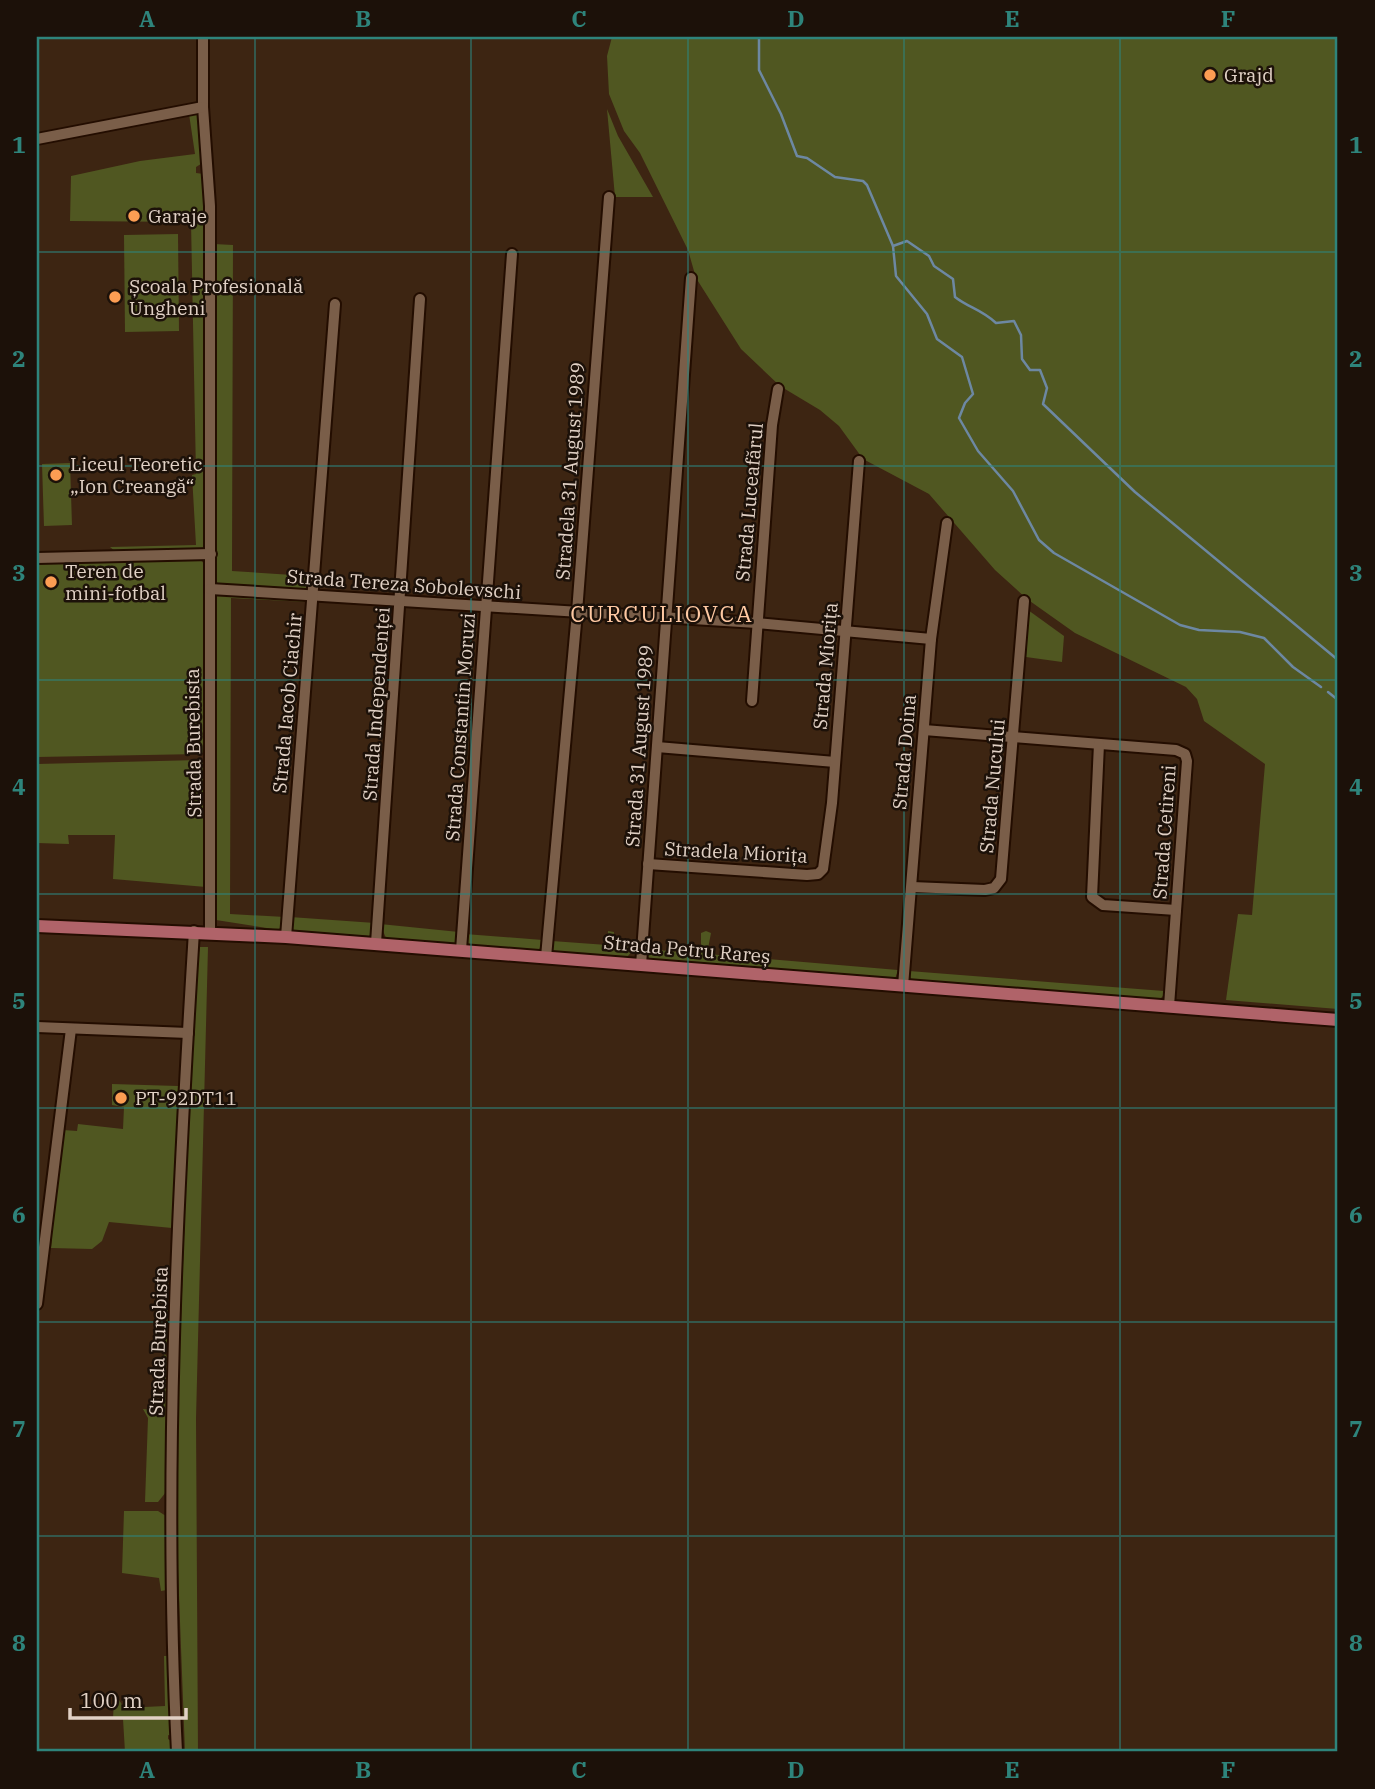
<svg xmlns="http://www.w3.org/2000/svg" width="1375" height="1789" font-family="'IBM Plex Serif',serif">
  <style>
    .green { fill: #505721 }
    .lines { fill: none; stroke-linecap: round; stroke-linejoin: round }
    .stream { stroke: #6d88a2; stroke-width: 2.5 }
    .minor-casing { stroke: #230d00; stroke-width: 14 }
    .major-casing { stroke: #230d00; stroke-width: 16 }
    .minor { stroke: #7a5e49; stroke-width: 10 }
    .major { stroke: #b06369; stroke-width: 12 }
    .grid { fill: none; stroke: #2e847b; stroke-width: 2; stroke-opacity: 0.55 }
    .poi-dot { fill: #fc9d53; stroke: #1c1109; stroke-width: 2.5 }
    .labels { text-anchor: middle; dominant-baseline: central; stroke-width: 5; stroke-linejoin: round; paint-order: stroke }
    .poi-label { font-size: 19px; fill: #e1d1c5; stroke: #1c1109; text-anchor: start }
    .street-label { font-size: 19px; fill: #e1d1c5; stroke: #1c1109 }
    .quarter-label { font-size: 23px; letter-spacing: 2px; fill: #fec8a2; stroke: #1c1109 }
    .neatline { fill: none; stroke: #2e847b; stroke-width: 2.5 }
    .grid-label { font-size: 23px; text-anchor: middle; font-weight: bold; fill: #2e847b }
  </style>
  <rect width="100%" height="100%" fill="#3d2512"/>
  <g class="green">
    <polygon points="612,37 1338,37 1338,1009 1226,1000 1238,914 1252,915 1265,764 1204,721 1197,699 1186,687 1075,633 1027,599 995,570 929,494 863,459 839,426 820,410 780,386 741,349 696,278 688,250 640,153 624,131 609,94 607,56"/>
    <polygon points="607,109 618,136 653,197 615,197"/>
    <polygon points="193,112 199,117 204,162 196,167 196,173 204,174 208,539 206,548 198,552 116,552 110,547 196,545 192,475 196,474 191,222 70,221 71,176 140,161 195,154 189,114"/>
    <polygon points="178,234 179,331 125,332 124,235"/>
    <polygon points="214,244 233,245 232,571 308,576 307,590 221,586 214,580"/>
    <polygon points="70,463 72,525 44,526 42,464"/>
    <polygon points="199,558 206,566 206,751 200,754 37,757 37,561"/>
    <polygon points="217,592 307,598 307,602 231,598 230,914 285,917 279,930 216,920 213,596"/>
    <polygon points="1028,610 1064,636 1062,662 1026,657"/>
    <polygon points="199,760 204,764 206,887 113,879 115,835 68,835 69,844 37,843 37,764"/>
    <polygon points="290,917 375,923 375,932 369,936 294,931 291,929"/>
    <polygon points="380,924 459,932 459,940 454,944 386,938"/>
    <polygon points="608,931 614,932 613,946 636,947 627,957 553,952 552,941 607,945"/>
    <polygon points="706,931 711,933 707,954 898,970 895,979 651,960 647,956 647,949 701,954 701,933"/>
    <polygon points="465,934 543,940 539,950 469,945"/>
    <polygon points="200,947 208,947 196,1419 198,1752 185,1752 175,1491 193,983"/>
    <polygon points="909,971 1164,991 1165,994 1160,999 911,980"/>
    <polygon points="112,1084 178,1086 170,1343 165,1343 172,1228 109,1222 102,1241 92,1249 51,1248 52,1236 48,1235 63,1130 77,1131 78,1124 123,1129 124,1107 112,1105"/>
    <polygon points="164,1354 169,1357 166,1492 158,1502 145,1502 148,1418 143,1409 161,1411"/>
    <polygon points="124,1511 158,1511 166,1516 167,1590 161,1591 159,1578 122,1573"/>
    <polygon points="164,1656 169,1656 172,1736 168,1735 168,1739 173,1742 174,1752 125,1752 123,1719 113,1719 114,1698 118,1698 124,1708 165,1706"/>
  </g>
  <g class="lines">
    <g class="stream">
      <polyline points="759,37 759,70 781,114 797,156 807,158 835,177 863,181 867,185 893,246 896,276 927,314 937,339 962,357 973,394 965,403 959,418 978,451 1013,491 1039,540 1054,553 1180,625 1199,630 1240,632 1264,638 1293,667 1321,687"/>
      <path d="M893,246L907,241L929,256L934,266L953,279L955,297C969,308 981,309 996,323L1014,321L1021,335L1022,359L1030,370H1040L1047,388L1043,404L1135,492L1338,660"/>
      <polyline points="1328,692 1338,700"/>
    </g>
    <g class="minor-casing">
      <g id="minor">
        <polyline points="203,37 203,107 210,206 210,932"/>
        <polyline points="37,139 203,107"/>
        <polyline points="37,558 211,554"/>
        <polyline points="210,589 757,623 931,639"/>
        <polyline points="752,701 772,425 778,389"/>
        <polyline points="924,730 1176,750 1185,754 1187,761 1169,1006"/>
        <polyline points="1099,744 1092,897 1103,905 1176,910"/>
        <polyline points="657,747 835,762"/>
        <polyline points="648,864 807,875 818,874 823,869 832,803 859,461"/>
        <polyline points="912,887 985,890 994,888 1001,879 1024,601"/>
        <polyline points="286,937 335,304"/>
        <polyline points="376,943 420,299"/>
        <polyline points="461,950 512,254"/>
        <polyline points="546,957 577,612 609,197"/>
        <polyline points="641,965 691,278"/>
        <polyline points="903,986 931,639 947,523"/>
        <polyline points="37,1027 188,1033"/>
        <polyline points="37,1304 71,1029"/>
        <path d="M177,1752C163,1479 177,1204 194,931"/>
      </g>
    </g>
    <g class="major-casing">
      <polyline id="major" points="37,926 286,937 1338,1020"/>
    </g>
    <use href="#minor" class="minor"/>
    <use href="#major" class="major"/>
  </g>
  <path class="grid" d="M255,37V1752M471,37V1752M688,37V1752M904,37V1752M1120,37V1752M37,252H1338M37,466H1338M37,680H1338M37,894H1338M37,1108H1338M37,1322H1338M37,1536H1338"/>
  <g class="poi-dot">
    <circle cx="1210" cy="75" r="7"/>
    <circle cx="134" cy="216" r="7"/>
    <circle cx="115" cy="297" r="7"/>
    <circle cx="56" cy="475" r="7"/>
    <circle cx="51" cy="582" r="7"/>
    <circle cx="121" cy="1098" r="7"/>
  </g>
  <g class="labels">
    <g class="poi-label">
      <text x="1224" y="75">Grajd</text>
      <text x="148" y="216">Garaje</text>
      <text x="129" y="286">Școala Profesională<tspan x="129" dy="22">Ungheni</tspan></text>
      <text x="70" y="464">Liceul Teoretic<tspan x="70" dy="22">„Ion Creangă“</tspan></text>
      <text x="65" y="571">Teren de<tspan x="65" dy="22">mini-fotbal</tspan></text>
      <text x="135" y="1098">PT-92DT11</text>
    </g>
    <g class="street-label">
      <text transform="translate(570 471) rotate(-86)">Stradela 31 August 1989</text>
      <text transform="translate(749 502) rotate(-85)">Strada Luceafărul</text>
      <text transform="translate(404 584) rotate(4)">Strada Tereza Sobolevschi</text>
      <text transform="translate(825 666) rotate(-85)">Strada Miorița</text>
      <text transform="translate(287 703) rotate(-85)">Strada Iacob Ciachir</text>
      <text transform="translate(376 704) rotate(-86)">Strada Independenței</text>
      <text transform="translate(460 727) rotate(-86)">Strada Constantin Moruzi</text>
      <text transform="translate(193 743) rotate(-91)">Strada Burebista</text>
      <text transform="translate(639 746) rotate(-86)">Strada 31 August 1989</text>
      <text transform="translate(904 752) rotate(-85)">Strada Doina</text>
      <text transform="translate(992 786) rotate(-85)">Strada Nucului</text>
      <text transform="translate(1164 832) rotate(-86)">Strada Cetireni</text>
      <text transform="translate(736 852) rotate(3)">Stradela Miorița</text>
      <text transform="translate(687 949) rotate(5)">Strada Petru Rareș</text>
      <text transform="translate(158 1341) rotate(-88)">Strada Burebista</text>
    </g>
    <g class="quarter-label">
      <text x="662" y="613">CURCULIOVCA</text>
    </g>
  </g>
  <rect width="1375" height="1789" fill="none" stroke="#1c1109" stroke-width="77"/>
  <path d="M70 1708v10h116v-10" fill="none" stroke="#e1d1c5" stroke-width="3.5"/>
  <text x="80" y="1708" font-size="21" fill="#e1d1c5" stroke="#1c1109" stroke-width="5" paint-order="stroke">100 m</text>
  <rect x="38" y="38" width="1298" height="1712" class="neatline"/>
  <g class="grid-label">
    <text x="147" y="27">A</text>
    <text x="363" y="27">B</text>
    <text x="579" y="27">C</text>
    <text x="796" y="27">D</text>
    <text x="1012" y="27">E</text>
    <text x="1228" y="27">F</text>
    <text x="19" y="153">1</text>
    <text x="1356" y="153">1</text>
    <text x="19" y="367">2</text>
    <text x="1356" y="367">2</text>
    <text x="19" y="581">3</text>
    <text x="1356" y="581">3</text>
    <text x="19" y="795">4</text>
    <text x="1356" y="795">4</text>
    <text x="19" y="1009">5</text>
    <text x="1356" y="1009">5</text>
    <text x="19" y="1223">6</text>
    <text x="1356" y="1223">6</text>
    <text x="19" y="1437">7</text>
    <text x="1356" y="1437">7</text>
    <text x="19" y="1651">8</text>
    <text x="1356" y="1651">8</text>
    <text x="147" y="1778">A</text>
    <text x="363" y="1778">B</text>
    <text x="579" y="1778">C</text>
    <text x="796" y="1778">D</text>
    <text x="1012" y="1778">E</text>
    <text x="1228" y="1778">F</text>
  </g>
</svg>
